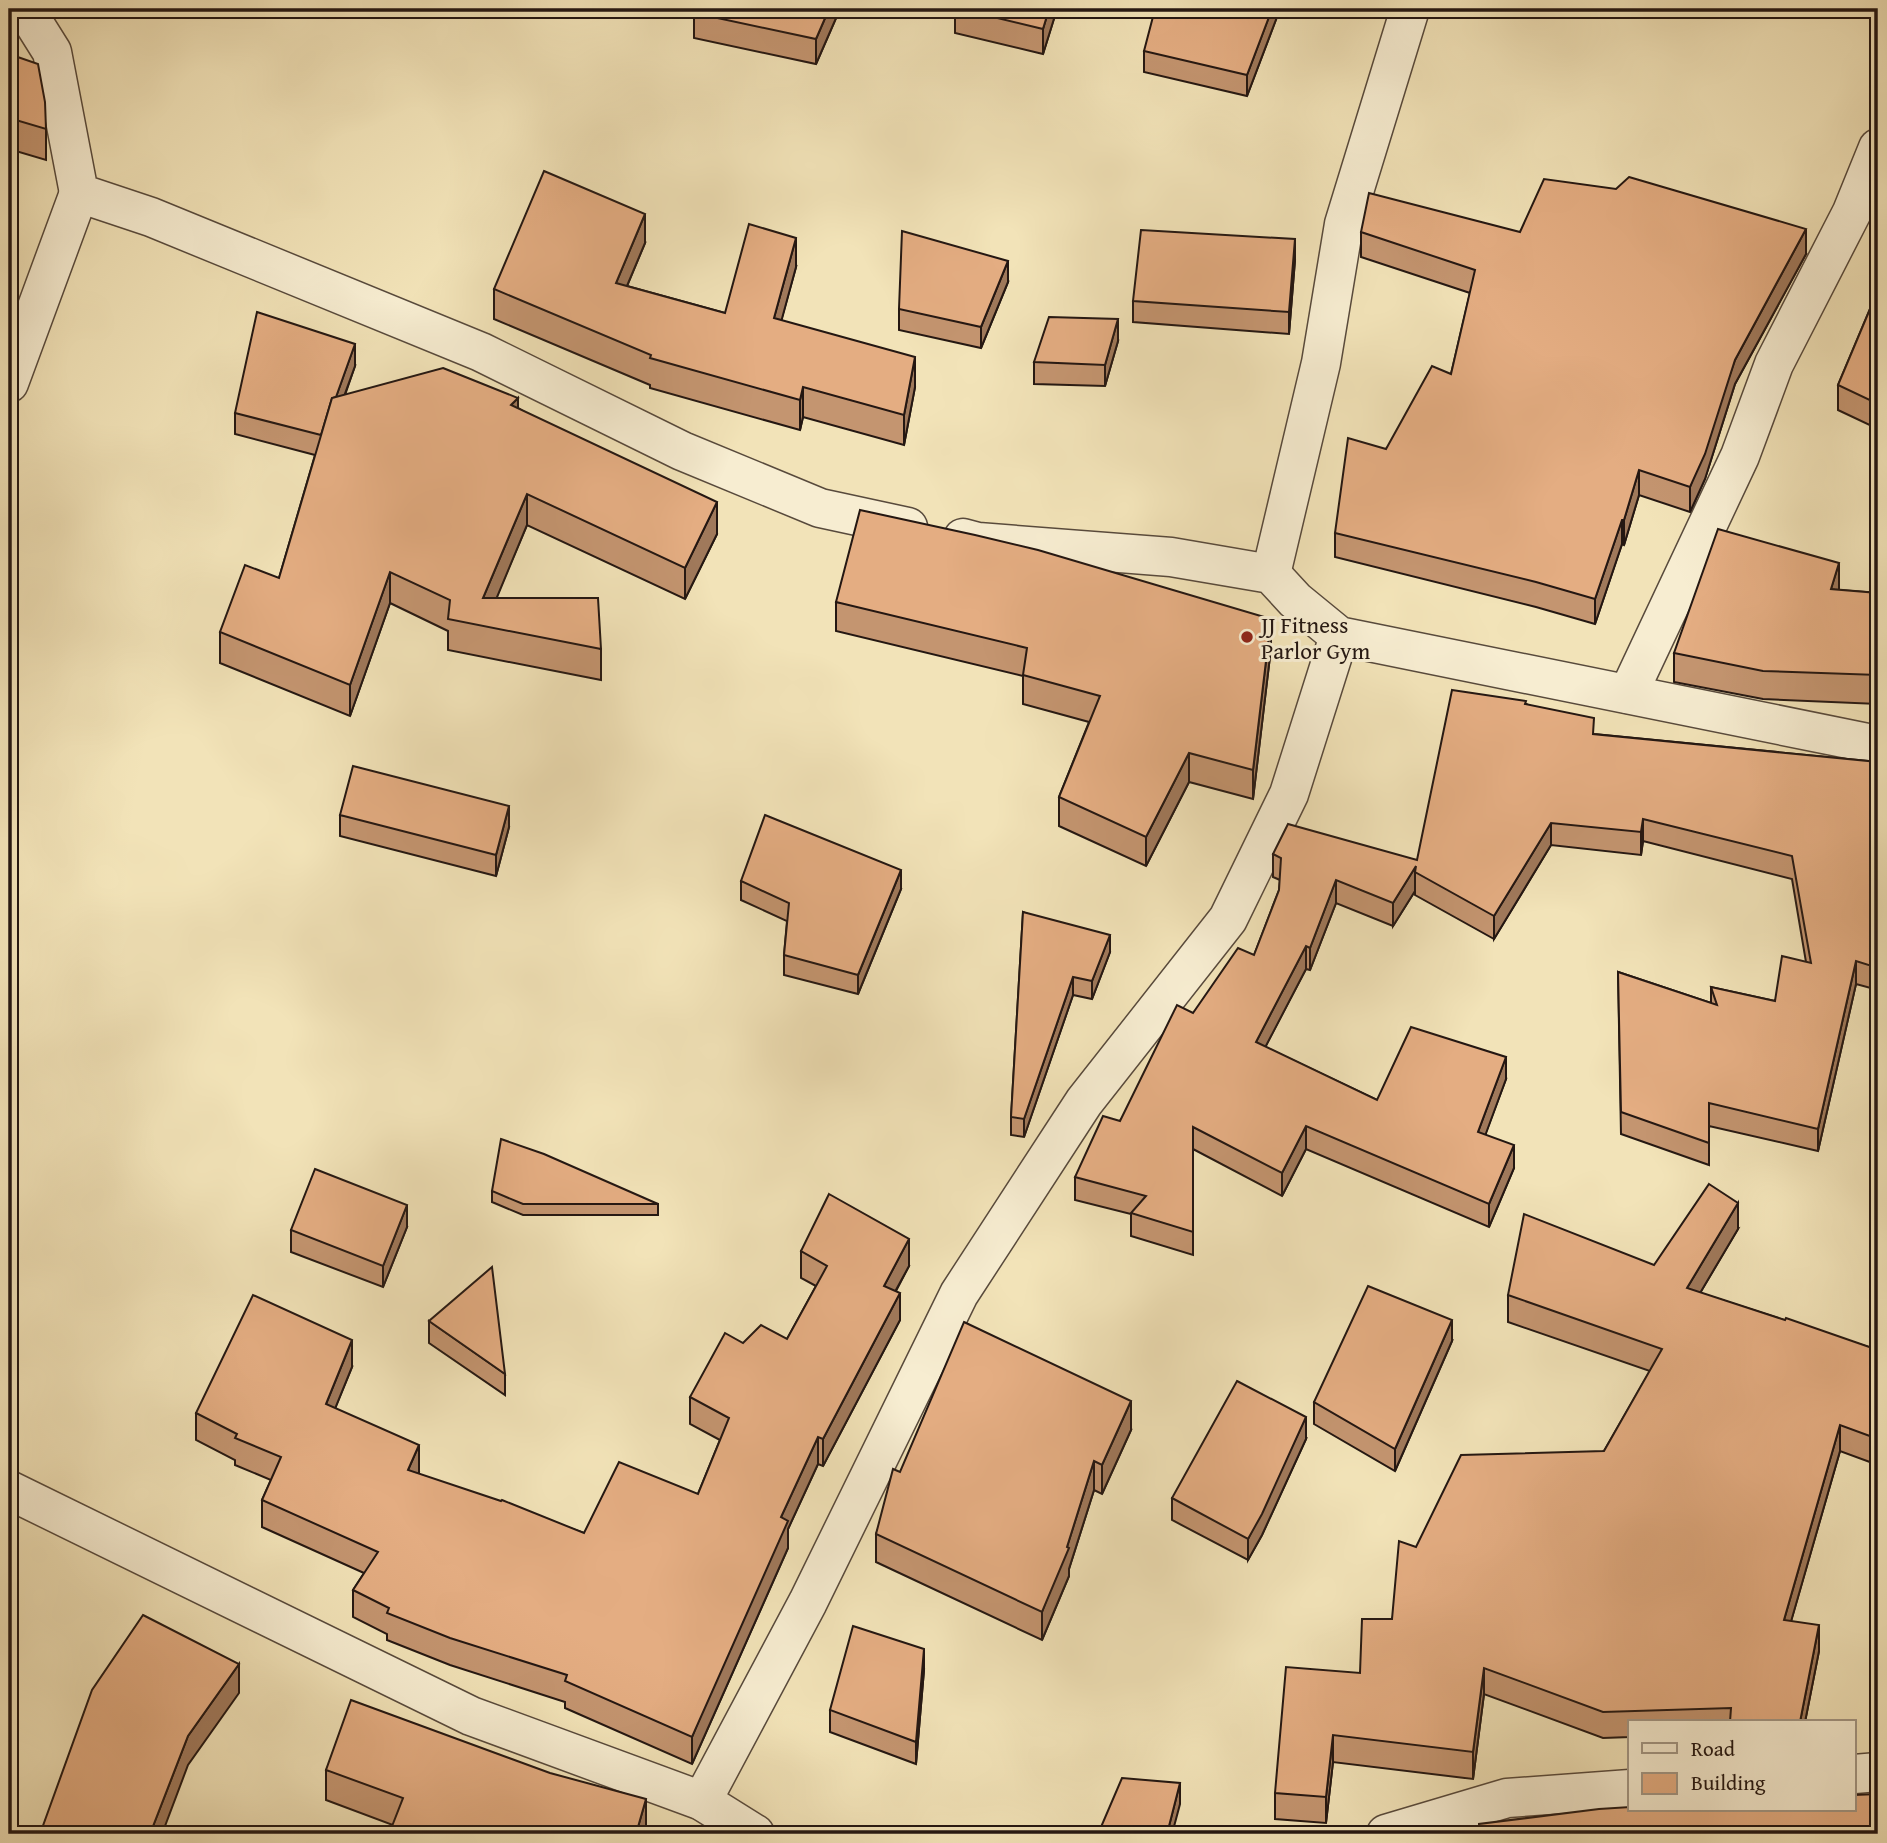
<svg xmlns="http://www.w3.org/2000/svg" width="1887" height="1843" font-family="'Gentium Book Plus',serif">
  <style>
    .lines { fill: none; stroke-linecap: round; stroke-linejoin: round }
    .minor-casing { stroke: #584a3c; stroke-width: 41 }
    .minor { stroke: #f7edd1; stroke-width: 38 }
    .wall { fill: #c49570; stroke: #241712; stroke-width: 2 }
    .shaded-wall { fill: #a0795b; stroke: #241712; stroke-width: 2 }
    .building { fill: #e4ad82; stroke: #241712; stroke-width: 2 }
    .poi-dot { fill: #8f2418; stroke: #f7edd1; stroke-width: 2.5 }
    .labels { text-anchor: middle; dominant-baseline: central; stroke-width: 6; stroke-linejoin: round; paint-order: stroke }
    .poi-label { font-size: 23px; fill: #241712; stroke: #f7edd1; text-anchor: start }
  </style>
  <rect width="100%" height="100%" fill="#f2e3b8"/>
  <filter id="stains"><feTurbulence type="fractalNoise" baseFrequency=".00286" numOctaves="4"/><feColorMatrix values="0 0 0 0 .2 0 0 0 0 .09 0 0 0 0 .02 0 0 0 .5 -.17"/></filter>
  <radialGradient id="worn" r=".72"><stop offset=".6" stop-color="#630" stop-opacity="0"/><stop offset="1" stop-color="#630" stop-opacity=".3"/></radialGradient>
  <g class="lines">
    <g class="minor-casing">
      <g id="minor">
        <polyline points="25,9 52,52 79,193 151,217 481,352 682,451 820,508 908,527"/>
        <polyline points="9,383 79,193"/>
        <polyline points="963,538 978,542 1171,557 1271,574 1295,600 1339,636 1878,745"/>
        <polyline points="1271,574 1321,363 1344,224 1410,9"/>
        <polyline points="1628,694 1740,456 1774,364 1852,212 1878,148"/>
        <polyline points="9,1490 471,1716 702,1801 755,1834"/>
        <polyline points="1854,1774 1878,1772"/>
        <polyline points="702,1801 808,1602 959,1294 1084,1102 1228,919 1289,794 1339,636"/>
        <polyline points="1386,1834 1507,1798 1630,1789"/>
      </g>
    </g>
    <use href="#minor" class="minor"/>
  </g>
  <g class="wall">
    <polygon points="840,9 816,64 694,38 694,13"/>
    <polygon points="955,9 1057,9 1043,54 955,33"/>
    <polygon points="1280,9 1247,96 1144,72 1144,51"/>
    <polygon points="9,54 46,129 46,160 9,149"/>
    <polygon points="1361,232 1520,232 1806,254 1735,384 1705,479 1690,512 1639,495 1624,545 1622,544 1595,624 1536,607 1335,557 1335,533 1386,449 1451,374 1470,293 1361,257"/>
    <polygon points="645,243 627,286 725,313 796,267 781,321 915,387 904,445 803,417 800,430 650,388 650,385 494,319 494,289"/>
    <polygon points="1295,260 1289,334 1133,322 1133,301"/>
    <polygon points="1008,282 981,348 899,330 899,309"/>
    <polygon points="1878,290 1878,429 1838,410 1838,385"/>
    <polygon points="1118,341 1105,386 1034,384 1034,362"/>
    <polygon points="355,366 345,395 518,408 717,534 685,599 527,525 496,598 601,649 601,680 448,650 448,631 390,603 350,716 220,663 220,632 279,578 315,455 235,434 235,413"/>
    <polygon points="1839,590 1878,593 1878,704 1763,699 1674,682 1674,653"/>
    <polygon points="836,602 1271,648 1253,799 1189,782 1146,866 1059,826 1059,797 1089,722 1023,704 1023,676 836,631"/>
    <polygon points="1526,704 1594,734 1878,762 1878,990 1856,984 1818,1151 1709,1126 1709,1165 1621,1134 1618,972 1711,1003 1711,987 1775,1001 1806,962 1792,879 1643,841 1641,855 1551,845 1494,939 1415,895 1415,891 1393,926 1336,903 1310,970 1306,969 1265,1047 1377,1100 1506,1079 1485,1135 1514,1168 1489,1227 1306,1149 1282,1196 1193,1149 1193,1255 1131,1236 1131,1214 1075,1200 1075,1177 1120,1121 1193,1013 1254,955 1279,890 1280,880 1273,877 1273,854 1417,860"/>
    <polygon points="340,815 509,827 496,876 340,836"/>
    <polygon points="741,881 901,889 858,994 784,975 784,955 787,921 741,900"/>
    <polygon points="1023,912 1110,952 1092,999 1073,995 1024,1137 1011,1135 1011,1117"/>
    <polygon points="492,1191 658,1204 658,1215 523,1215 492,1202"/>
    <polygon points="407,1227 383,1287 291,1252 291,1230"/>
    <polygon points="1738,1229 1700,1293 1878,1350 1878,1465 1840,1451 1791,1621 1819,1651 1805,1722 1630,1722 1630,1737 1603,1738 1484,1694 1473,1779 1333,1762 1326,1823 1275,1819 1275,1793 1360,1673 1392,1619 1416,1547 1604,1451 1650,1371 1508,1322 1508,1295 1654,1265"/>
    <polygon points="801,1251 909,1266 896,1291 900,1320 823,1466 818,1464 788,1529 788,1548 692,1764 565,1708 565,1702 450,1665 387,1640 387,1634 353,1617 353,1590 364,1573 262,1527 262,1500 271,1480 235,1465 235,1460 196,1440 196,1413 352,1367 335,1408 419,1472 418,1474 584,1533 698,1494 720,1440 690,1424 690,1397 743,1343 787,1339 816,1286 801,1278"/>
    <polygon points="429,1321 505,1374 505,1395 429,1343"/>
    <polygon points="1452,1341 1395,1471 1314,1424 1314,1402"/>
    <polygon points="1131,1430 1102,1494 1094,1490 1069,1569 1069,1576 1042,1640 876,1562 876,1534 900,1472"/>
    <polygon points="1306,1439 1262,1535 1248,1560 1172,1520 1172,1498"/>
    <polygon points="924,1670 916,1764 830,1732 830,1710"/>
    <polygon points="326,1770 646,1829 644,1834 389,1834 393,1825 326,1800"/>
  </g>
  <g class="shaded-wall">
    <polygon points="829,9 840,9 816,64 816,39"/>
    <polygon points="1049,9 1057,9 1043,54 1043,29"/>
    <polygon points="1272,9 1280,9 1247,96 1247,75"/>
    <polygon points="645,214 645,243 616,312 616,283"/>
    <polygon points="1806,229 1806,254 1735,384 1705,479 1690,512 1690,487 1735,360"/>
    <polygon points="796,238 796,267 774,348 774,318"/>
    <polygon points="1295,239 1295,260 1289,334 1289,312"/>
    <polygon points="1008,261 1008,282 981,348 981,327"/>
    <polygon points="1118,319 1118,341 1105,386 1105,365"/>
    <polygon points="355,344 355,366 322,457 322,436"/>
    <polygon points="915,357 915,387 904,445 904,415"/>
    <polygon points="803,387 803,417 800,430 800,400"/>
    <polygon points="518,398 518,429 511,405"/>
    <polygon points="1639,470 1639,495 1624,545 1624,520"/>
    <polygon points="527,494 527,525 485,626 483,598"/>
    <polygon points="717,502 717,534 685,599 685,568"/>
    <polygon points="1622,520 1622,544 1595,624 1595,599"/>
    <polygon points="1839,563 1839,591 1831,589"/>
    <polygon points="390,572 390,603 350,716 350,685"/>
    <polygon points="1271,619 1271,648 1253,799 1253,770"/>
    <polygon points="1189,753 1189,782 1146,866 1146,837"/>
    <polygon points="509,806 509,827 496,876 496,855"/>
    <polygon points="1643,819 1643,841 1641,855 1641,832"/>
    <polygon points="1551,823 1551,845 1494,939 1494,916"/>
    <polygon points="1416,866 1415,872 1415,891 1393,926 1393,903"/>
    <polygon points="901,870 901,889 858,994 858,975"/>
    <polygon points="1336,880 1336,903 1310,970 1310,948"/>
    <polygon points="1110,935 1110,952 1092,999 1092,981"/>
    <polygon points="1306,946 1306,969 1256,1065 1256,1042"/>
    <polygon points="1856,961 1856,984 1818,1151 1818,1129"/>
    <polygon points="1073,977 1073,995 1024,1137 1024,1119"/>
    <polygon points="1506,1057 1506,1079 1478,1155 1478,1132"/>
    <polygon points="1306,1126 1306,1149 1282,1196 1282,1173"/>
    <polygon points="1514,1145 1514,1168 1489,1227 1489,1204"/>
    <polygon points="1738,1203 1738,1229 1687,1315 1687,1288"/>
    <polygon points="407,1205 407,1227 383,1287 383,1266"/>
    <polygon points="909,1239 909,1266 884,1312 884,1286"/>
    <polygon points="900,1293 900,1320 823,1466 823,1439"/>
    <polygon points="1452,1320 1452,1341 1395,1471 1395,1449"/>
    <polygon points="352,1340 352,1367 326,1431 326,1404"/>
    <polygon points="1131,1401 1131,1430 1102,1494 1102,1465"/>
    <polygon points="1306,1417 1306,1439 1262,1535 1248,1560 1248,1539"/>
    <polygon points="1840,1425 1840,1451 1784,1646 1784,1620"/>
    <polygon points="818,1437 818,1464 788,1529 788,1548 692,1764 692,1737 781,1517"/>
    <polygon points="419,1445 419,1472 408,1497 408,1470"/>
    <polygon points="1094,1461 1094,1490 1069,1569 1069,1576 1042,1640 1042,1612 1067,1547"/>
    <polygon points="1819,1625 1819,1651 1805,1722 1800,1722"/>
    <polygon points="924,1649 924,1670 916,1764 916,1742"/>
    <polygon points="239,1664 239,1693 188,1765 162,1834 150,1834 188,1736"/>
    <polygon points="1484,1668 1484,1694 1473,1779 1473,1752"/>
    <polygon points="1333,1735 1333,1762 1326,1823 1326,1797"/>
    <polygon points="1180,1783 1180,1804 1172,1834 1167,1834"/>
    <polygon points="646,1799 646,1829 644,1834 636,1834"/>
  </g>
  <g class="building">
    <polygon points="695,9 829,9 816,39 694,13"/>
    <polygon points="960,9 1049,9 1043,29"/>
    <polygon points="1155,9 1272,9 1247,75 1144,51"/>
    <polygon points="9,54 38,64 45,102 46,129 9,118"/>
    <polygon points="544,171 645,214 616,283 725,313 749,224 796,238 774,318 915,357 904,415 803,387 800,400 650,358 651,355 494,289"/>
    <polygon points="1629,177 1806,229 1735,360 1705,454 1690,487 1639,470 1624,520 1622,520 1595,599 1536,582 1335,533 1348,438 1386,449 1432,366 1451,374 1475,270 1361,232 1369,193 1520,232 1544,179 1616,189"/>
    <polygon points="1141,230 1295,239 1289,312 1133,301"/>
    <polygon points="902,231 1008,261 981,327 899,309"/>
    <polygon points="1878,290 1878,404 1838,385"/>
    <polygon points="257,312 355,344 336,397 332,398 321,435 235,413"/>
    <polygon points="1049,317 1118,319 1105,365 1034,362"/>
    <polygon points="443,368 518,398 511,405 717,502 685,568 527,494 483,598 598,598 601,649 448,619 450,600 390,572 350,685 220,632 245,565 279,578 332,398"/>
    <polygon points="860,510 975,535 1038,550 1271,619 1253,770 1189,753 1146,837 1059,797 1100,696 1023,675 1027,648 836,602"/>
    <polygon points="1718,529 1839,563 1831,589 1878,593 1878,675 1763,671 1674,653"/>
    <polygon points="1452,690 1526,701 1525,704 1594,718 1593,734 1878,762 1878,968 1856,961 1818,1129 1709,1103 1709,1143 1621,1112 1618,972 1717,1005 1711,987 1775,1001 1782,956 1811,963 1792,856 1643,819 1641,832 1551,823 1494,916 1415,872 1416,866 1393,903 1336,880 1310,948 1306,946 1256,1042 1377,1100 1411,1027 1506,1057 1478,1132 1514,1145 1489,1204 1306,1126 1282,1173 1193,1127 1193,1232 1131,1213 1146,1196 1075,1177 1103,1116 1120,1121 1177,1005 1193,1013 1238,948 1254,955 1279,890 1281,858 1273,854 1288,824 1417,860"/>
    <polygon points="353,766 509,806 496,855 340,815"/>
    <polygon points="765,815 901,870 858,975 784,955 789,903 741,881"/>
    <polygon points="1023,912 1110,935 1092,981 1073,977 1024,1119 1011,1117"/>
    <polygon points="501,1139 544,1154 658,1204 523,1204 492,1191"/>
    <polygon points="315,1169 407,1205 383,1266 291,1230"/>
    <polygon points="1709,1184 1738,1203 1687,1288 1785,1320 1786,1318 1878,1350 1878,1439 1840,1425 1784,1620 1819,1625 1800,1722 1730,1722 1731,1708 1603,1712 1484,1668 1473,1752 1333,1735 1326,1797 1275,1793 1286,1667 1360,1673 1362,1619 1392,1619 1399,1541 1416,1547 1461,1455 1604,1451 1662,1349 1508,1295 1524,1214 1654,1265"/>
    <polygon points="829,1194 909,1239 884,1286 900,1293 823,1439 818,1437 781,1517 788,1521 692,1737 565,1681 567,1675 450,1638 387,1613 389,1608 353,1590 378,1552 262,1500 281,1457 235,1438 237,1434 196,1413 253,1295 352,1340 326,1404 419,1445 408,1470 501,1501 502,1500 584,1533 619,1462 698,1494 729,1418 690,1397 725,1333 743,1343 761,1325 787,1339 827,1266 801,1251"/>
    <polygon points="492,1267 505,1374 429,1321"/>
    <polygon points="1368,1286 1452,1320 1395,1449 1314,1402"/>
    <polygon points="964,1322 1131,1401 1102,1465 1094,1461 1067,1547 1069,1548 1042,1612 876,1534 893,1469 900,1472"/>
    <polygon points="1237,1381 1306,1417 1262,1514 1248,1539 1172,1498"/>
    <polygon points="143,1615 239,1664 188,1736 150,1834 40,1834 92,1690"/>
    <polygon points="853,1626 924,1649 916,1742 830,1710"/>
    <polygon points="351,1700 550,1773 646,1799 636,1834 500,1834 484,1829 482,1834 389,1834 403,1798 326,1770"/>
    <polygon points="1122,1778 1180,1783 1167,1834 1098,1834"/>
    <polygon points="1878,1794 1878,1834 1479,1834 1479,1824 1599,1809 1630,1807 1630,1810 1854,1810 1854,1795"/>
  </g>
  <circle class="poi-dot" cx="1247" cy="637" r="7"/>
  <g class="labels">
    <g class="poi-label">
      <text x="1261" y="624">JJ Fitness<tspan x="1261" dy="26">Parlor Gym</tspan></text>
    </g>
  </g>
  <rect width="1887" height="1843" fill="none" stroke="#f2e3b8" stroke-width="35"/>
  <rect x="10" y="10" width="1866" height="1822" fill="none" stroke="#241712" stroke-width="3.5"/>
  <rect x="18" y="18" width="1852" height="1808" fill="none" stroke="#241712" stroke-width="2"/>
  <rect x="1628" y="1720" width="228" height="91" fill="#f7edd1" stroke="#a39785" stroke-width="2"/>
  <rect x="1642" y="1743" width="35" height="10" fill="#f7edd1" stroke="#a39785" stroke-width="2"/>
  <text x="1691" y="1756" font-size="21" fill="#241712">Road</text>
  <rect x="1642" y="1773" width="35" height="21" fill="#e4ad82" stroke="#a39785" stroke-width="2"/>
  <text x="1691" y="1790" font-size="21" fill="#241712">Building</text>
  <rect width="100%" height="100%" filter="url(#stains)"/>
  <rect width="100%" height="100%" fill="url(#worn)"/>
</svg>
